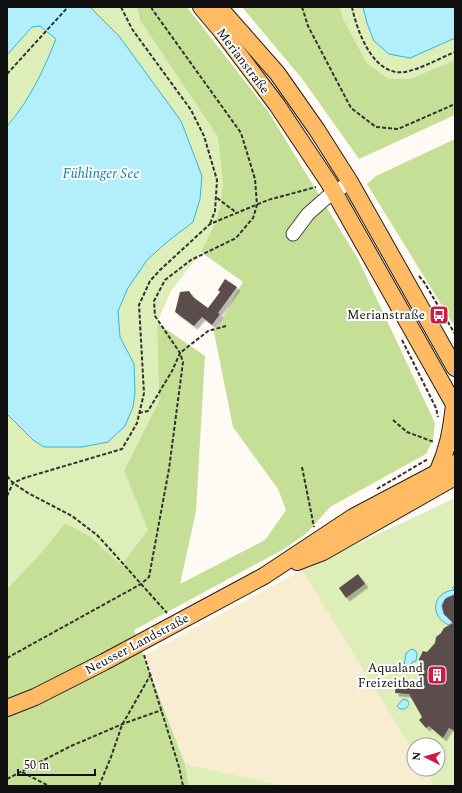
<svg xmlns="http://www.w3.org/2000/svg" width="462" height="793" font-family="Spectral,serif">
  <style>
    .farmland { fill: #f8edd0 }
    .green { fill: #deeeb8 }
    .forest { fill: #c5e096 }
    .water { fill: #b3eefb; stroke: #33b6d8 }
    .building { fill: #5a4e4b; filter: url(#shadow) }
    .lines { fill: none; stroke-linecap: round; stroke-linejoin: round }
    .minor-casing { stroke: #434343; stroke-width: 15 }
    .major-casing { stroke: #212121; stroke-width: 18 }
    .path { stroke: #323232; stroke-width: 2; stroke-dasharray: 4 2; stroke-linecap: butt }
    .minor { stroke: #fff; stroke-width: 13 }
    .major { stroke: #ffbb63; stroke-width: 16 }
    .labels { text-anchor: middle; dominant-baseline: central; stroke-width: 4; stroke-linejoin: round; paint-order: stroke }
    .street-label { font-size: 13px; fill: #101010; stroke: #fff }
    .poi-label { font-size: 13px; fill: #101010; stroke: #fff; text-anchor: end }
    .water-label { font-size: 14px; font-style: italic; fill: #0d80a5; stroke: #fff }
  </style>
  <defs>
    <filter id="shadow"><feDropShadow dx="3.5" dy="3.5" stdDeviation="0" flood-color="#0004"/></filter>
  </defs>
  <rect width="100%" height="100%" fill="#fffaf3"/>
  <polygon class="farmland" points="302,570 414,753 414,769 424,769 434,786 285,786 185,764 145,655"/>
  <g class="green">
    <polygon points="90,7 142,7 228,124 234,241 201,252 171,291 157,323 159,401 124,471 148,530 121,565 91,537 65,523 41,553 7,589 7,414 44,447 82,447 134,364 120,337 118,311 128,288 147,260 167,242"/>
    <polygon points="340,7 363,7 367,23 410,58 455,38 455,60 410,79 389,79 367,63 343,19"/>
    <polygon points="40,26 56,39 47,63 27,101 7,125 7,55 32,27"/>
    <polygon points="455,498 455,786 434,786 424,769 438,769 438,745 414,745 414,753 302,570"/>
    <polygon points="185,764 285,786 189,786"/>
  </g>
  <g class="forest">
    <polygon points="137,7 187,7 268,111 358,259 435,423 433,440 426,454 330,507 307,533 282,550 134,630 185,764 189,786 7,786 7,589 41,553 65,523 91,537 121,565 148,530 124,471 159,401 157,323 205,356 196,511 180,584 265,540 286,510 278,489 233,427 214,332 243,282 201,252 215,224 221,204 223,181 218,137 140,20"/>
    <polygon points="242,7 340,7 343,19 367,63 389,79 410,79 455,60 455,115 359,159 303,80"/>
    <polygon points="455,139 455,327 367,184 376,176"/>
  </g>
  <g class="water">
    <path d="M7,7H90L119,36L181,121L202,176L200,199L193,222L167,242L147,260L128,288L118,311L120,337L134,364L135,392L133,407L125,426L108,442L82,447H44L33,440L7,414V126C30,100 43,71 56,39L40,26L32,27L7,55Z"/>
    <polygon points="363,7 455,7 455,38 410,58 389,54 374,41 367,23"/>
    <path d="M455,585V596C448,596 443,599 442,606L444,614L453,621L449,625C429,617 432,592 454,590L452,588Z"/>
    <polygon points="412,649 416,651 417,655 416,661 412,662 410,668 406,668 404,666 406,653"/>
    <path d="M403,699L407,700C410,703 409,706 405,709H400L397,706Z"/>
  </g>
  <g class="building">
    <polygon points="225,279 237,287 218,313 220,314 212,325 202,317 194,326 175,312 180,292 189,291 193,297 208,308 220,292 218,290"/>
    <polygon points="358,574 365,584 346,598 339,588"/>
    <polygon points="455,594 455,731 449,728 443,738 429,726 426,728 419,720 422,717 409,694 395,693 396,683 419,684 419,659 423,651 427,652 435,643 436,637 441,633 444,628 453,623 444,614 442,606 445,599"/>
  </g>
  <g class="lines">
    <g class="minor-casing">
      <polyline id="minor" points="293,234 308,214 326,198 350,182"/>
    </g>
    <g class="major-casing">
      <g id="major">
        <polyline points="201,7 222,32 277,105 329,183 455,406"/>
        <polyline points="219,7 277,73 317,130 350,182 455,368"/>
        <path d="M437,473C448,449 451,431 454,405"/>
        <polyline points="297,562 323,552 455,477"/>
        <polyline points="7,708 35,697 104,662 264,576 353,517 455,463"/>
      </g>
    </g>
    <g class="path">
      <polyline points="121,7 132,29 191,110 204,136 217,180 215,211 210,224"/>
      <polyline points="302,7 308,26 351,108 376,127 398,129 455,104"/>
      <path d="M352,7C357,32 375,81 409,71C425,67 440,58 455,52"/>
      <polyline points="7,74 68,7"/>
      <polyline points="217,198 237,213"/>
      <polyline points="419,276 424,282 455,334"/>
      <polyline points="402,340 436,408 438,417"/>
      <polyline points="139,413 148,411 172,371 180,353 208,331 226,326"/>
      <polyline points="393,420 407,432 434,442"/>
      <polyline points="302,467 314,527"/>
      <polyline points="7,476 13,483 28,493 72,516 97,535 109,548 167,613"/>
      <polyline points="377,489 428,459"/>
      <polyline points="7,496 13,483 24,478 122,449 137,423 144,393 139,305 150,281 160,270 210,224 268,200 316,187"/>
      <polyline points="144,655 179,767 183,786"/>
      <polyline points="7,658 141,584 149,577 169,469 183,362 180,353 155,316 154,301 165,280 191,260 236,238 253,218 257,205 255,179 241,133 152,9 152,7"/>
      <polyline points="22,772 49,786"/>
      <polyline points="7,779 71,746 125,723 162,710"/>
      <polyline points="99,786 111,757 122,725 151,674"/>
    </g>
    <use href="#minor" class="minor"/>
    <use href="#major" class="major"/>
  </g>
  <defs>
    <g id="bus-square" transform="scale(1)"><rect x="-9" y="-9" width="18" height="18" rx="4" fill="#cd1b46" stroke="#fff"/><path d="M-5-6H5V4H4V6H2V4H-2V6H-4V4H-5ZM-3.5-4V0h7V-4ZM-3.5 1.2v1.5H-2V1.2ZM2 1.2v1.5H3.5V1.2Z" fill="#fff"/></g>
    <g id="building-square" transform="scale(1)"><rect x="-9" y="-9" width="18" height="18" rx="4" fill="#cd1b46" stroke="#fff"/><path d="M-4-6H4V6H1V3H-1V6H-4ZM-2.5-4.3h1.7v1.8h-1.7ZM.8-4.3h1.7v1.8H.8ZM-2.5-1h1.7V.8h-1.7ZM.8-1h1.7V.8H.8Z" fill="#fff"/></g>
  </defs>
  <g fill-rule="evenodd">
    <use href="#bus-square" x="439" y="315"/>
    <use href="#building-square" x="437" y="675"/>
  </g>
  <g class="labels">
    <g class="street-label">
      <text transform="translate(243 61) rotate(53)">Merianstraße</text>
      <text transform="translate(137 644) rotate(-28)">Neusser Landstraße</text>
    </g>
    <g class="poi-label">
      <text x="425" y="315">Merianstraße</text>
      <text x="423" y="668">Aqualand<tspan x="423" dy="15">Freizeitbad</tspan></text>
    </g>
    <g class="water-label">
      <text x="101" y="173">Fühlinger See</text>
    </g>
  </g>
  <rect width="462" height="793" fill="none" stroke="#101010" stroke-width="16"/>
  <g transform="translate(426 757) rotate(275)"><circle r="19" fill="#ffffff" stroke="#9f9f9f"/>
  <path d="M0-3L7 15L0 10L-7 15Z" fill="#cd1b46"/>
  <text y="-6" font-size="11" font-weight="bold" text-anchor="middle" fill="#101010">N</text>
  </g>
  <path d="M18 769v6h77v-6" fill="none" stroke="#101010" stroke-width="2"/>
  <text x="24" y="769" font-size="12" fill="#101010" stroke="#ffffff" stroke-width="3" paint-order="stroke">50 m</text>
</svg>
